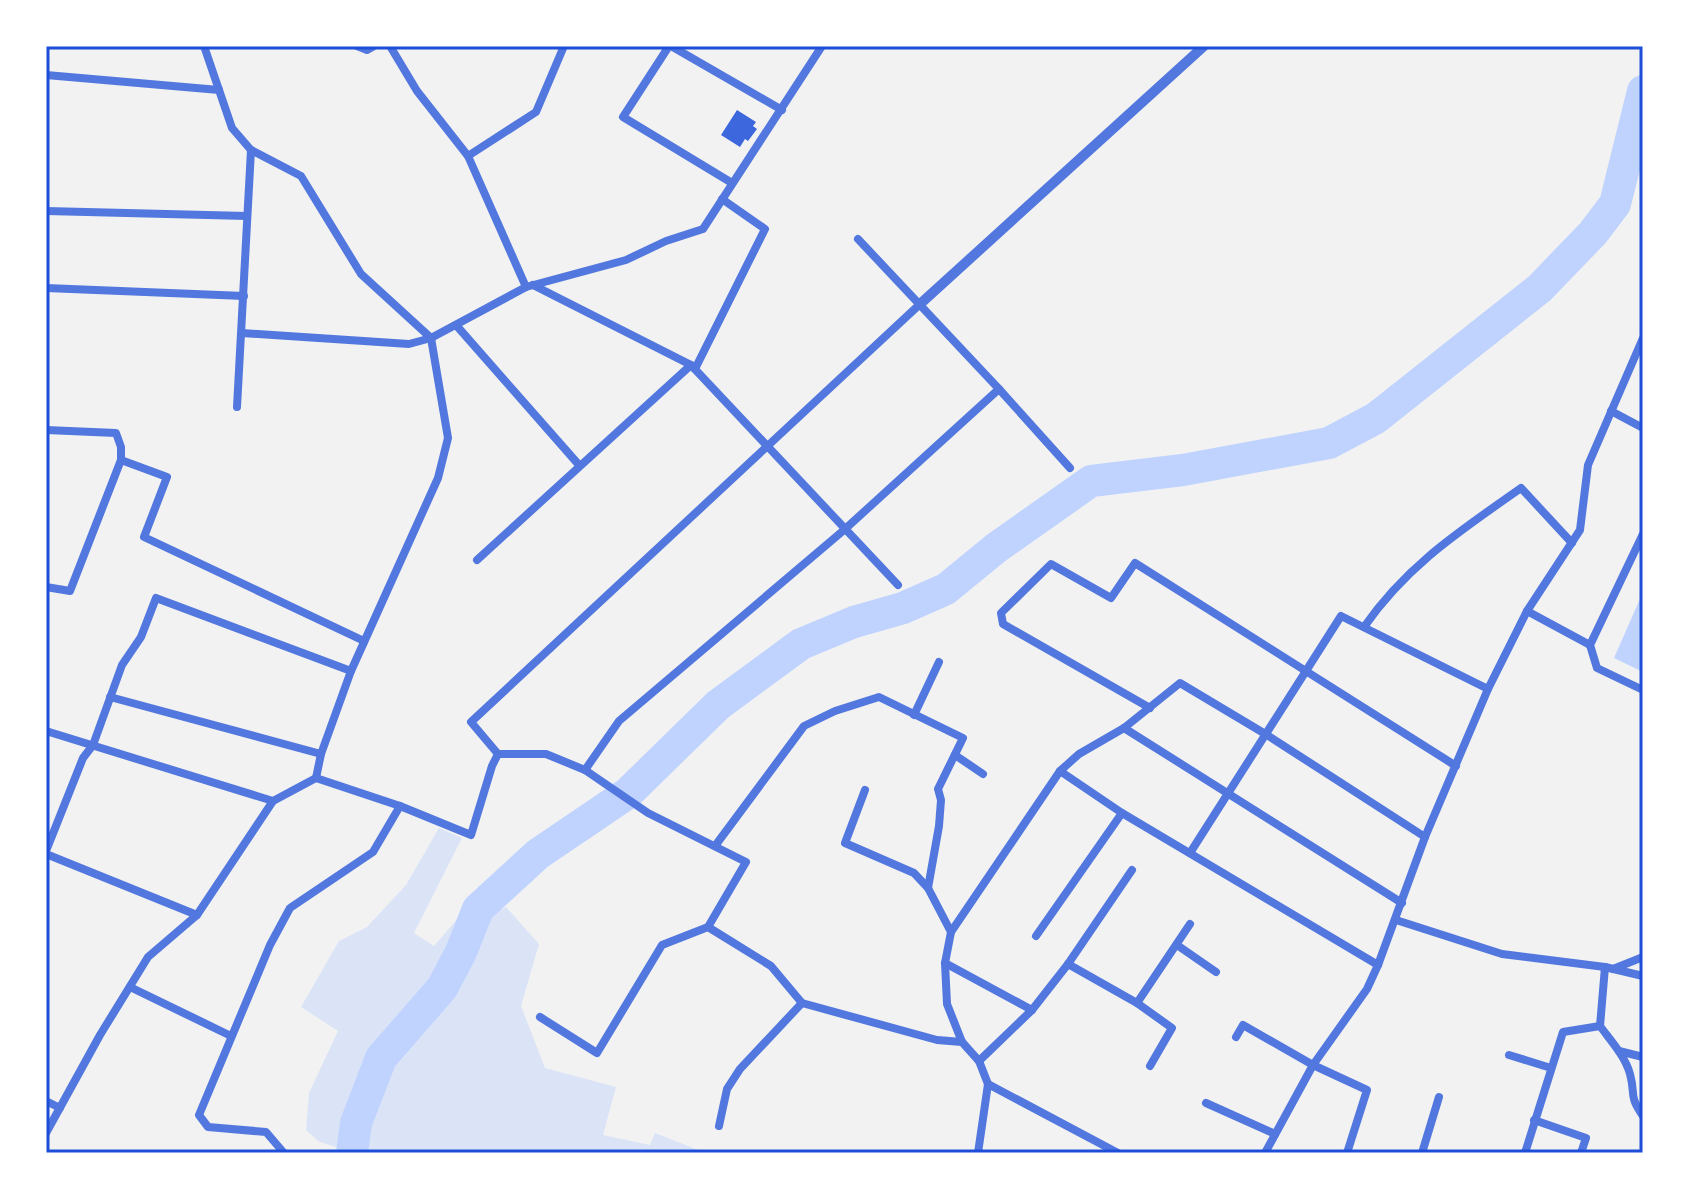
<svg xmlns="http://www.w3.org/2000/svg" width="1689" height="1199" font-family="'DM Sans',sans-serif">
  <style>
    .green { fill: #dbe4f7 }
    .water { fill: #bfd3fe }
    .lines { fill: none; stroke-linecap: round; stroke-linejoin: round }
    .river { stroke: #bfd3fe; stroke-width: 32 }
    .building { fill: #3d67dc }
    .minor { stroke: #5277de; stroke-width: 8 }
    .tertiary { stroke: #5277de; stroke-width: 10 }
    .neatline { fill: none; stroke: #1d4ed8; stroke-width: 3 }
  </style>
  <rect width="100%" height="100%" fill="#f2f2f2"/>
  <g class="green">
    <polygon points="439,828 462,838 414,933 434,946 466,909 471,911 451,961 432,988 378,1046 344,1150 318,1141 306,1130 309,1093 338,1031 301,1007 339,941 367,927 406,885"/>
    <polygon points="506,907 539,944 521,1006 545,1068 616,1087 603,1135 650,1145 655,1133 706,1153 360,1153 357,1141 390,1060 449,992 485,916"/>
  </g>
  <polygon class="water" points="1643,592 1643,672 1614,658"/>
  <g class="lines">
    <polyline class="river" points="352,1153 356,1123 381,1058 442,988 461,952 478,909 538,854 628,793 718,705 801,644 854,622 903,608 946,589 996,548 1091,481 1183,470 1329,443 1376,418 1540,288 1593,233 1615,204 1643,91"/>
  </g>
  <polygon class="building" points="737,110 756,122 753,126 757,129 748,141 745,139 740,147 721,135"/>
  <g class="lines">
    <g class="minor">
      <polyline points="204,46 232,128 251,150 301,176 361,274 431,338 448,438 438,478 351,671 321,754 316,778"/>
      <polyline points="357,46 367,50 374,46"/>
      <polyline points="390,46 417,91 468,156 526,287"/>
      <polyline points="669,46 623,117 732,183"/>
      <polyline points="671,46 782,110"/>
      <polyline points="46,75 219,90"/>
      <polyline points="468,156 536,112 564,46"/>
      <polyline points="46,211 247,216"/>
      <polyline points="533,285 691,365 898,585"/>
      <polyline points="46,288 244,296"/>
      <polyline points="456,325 579,465"/>
      <polyline points="242,333 409,344 431,338 526,287 626,260 666,241 703,229 822,46"/>
      <polyline points="695,369 765,229 722,199"/>
      <polyline points="999,389 1070,468"/>
      <polyline points="237,407 251,150"/>
      <polyline points="1611,411 1643,428"/>
      <polyline points="46,430 116,433 121,447 121,460 167,477 144,537 364,641"/>
      <polyline points="1643,534 1590,645 1597,668 1643,690"/>
      <polyline points="477,560 691,365"/>
      <polyline points="46,587 70,591 121,460"/>
      <polyline points="1527,611 1590,645"/>
      <path d="M1364,627C1407,565 1460,531 1521,488L1572,543"/>
      <polyline points="110,697 321,754"/>
      <polyline points="1150,708 1003,624 1001,613 1051,564 1111,598 1135,563 1456,766"/>
      <polyline points="914,715 939,662"/>
      <polyline points="1124,728 1402,903"/>
      <polyline points="46,731 273,801"/>
      <polyline points="955,755 983,774"/>
      <polyline points="585,770 619,721 844,530 999,389 858,239"/>
      <polyline points="1060,771 1122,813 1378,965"/>
      <polyline points="865,790 845,843 914,873 928,888"/>
      <polyline points="715,846 804,726 835,711 879,697 963,738 938,789 941,800 939,826 928,888 951,932 945,963 947,1004 962,1042 979,1061 988,1084 978,1153"/>
      <polyline points="46,851 83,758 93,745 122,665 141,637 156,598 351,671"/>
      <polyline points="1190,853 1341,616 1488,689"/>
      <polyline points="46,854 197,915"/>
      <polyline points="1396,920 1502,954 1605,967 1643,976"/>
      <polyline points="708,927 771,966 802,1003 937,1040 962,1042"/>
      <polyline points="951,932 1060,771 1079,754 1124,728 1180,683 1267,735 1425,837"/>
      <polyline points="1036,936 1122,813"/>
      <polyline points="1177,945 1216,972"/>
      <polyline points="945,963 1032,1010"/>
      <polyline points="1068,964 1137,1003 1172,1028 1150,1066"/>
      <path d="M1605,967L1600,1026C1611,1041 1625,1056 1630,1074C1636,1096 1628,1094 1643,1116"/>
      <polyline points="1613,969 1643,957"/>
      <polyline points="130,987 231,1036"/>
      <polyline points="1137,1003 1190,924"/>
      <polyline points="540,1017 597,1053 662,945 708,927 746,862 648,813 585,770 546,754 498,754 471,722 919,305"/>
      <polyline points="1236,1037 1243,1025 1313,1065 1367,1090 1347,1153"/>
      <polyline points="1619,1051 1643,1057"/>
      <polyline points="1509,1055 1551,1068"/>
      <polyline points="979,1061 1032,1010 1068,964 1132,870"/>
      <polyline points="988,1084 1118,1153"/>
      <polyline points="46,1101 60,1108"/>
      <polyline points="1206,1103 1275,1134"/>
      <polyline points="1534,1120 1586,1138 1581,1153"/>
      <polyline points="719,1126 727,1089 740,1069 802,1003"/>
      <polyline points="46,1133 100,1035 148,957 197,915 273,801 316,778 400,806 471,835 492,766 498,754"/>
      <polyline points="284,1153 266,1132 208,1127 199,1115 270,945 290,908 373,852 400,806"/>
      <polyline points="1265,1153 1313,1065 1367,989 1378,965 1425,837 1488,689 1527,611 1580,530 1588,465 1643,338"/>
      <polyline points="1422,1153 1439,1097"/>
      <polyline points="1525,1153 1563,1032 1600,1026"/>
    </g>
    <polyline class="tertiary" points="919,305 1204,46"/>
  </g>
  <rect width="1689" height="1199" fill="none" stroke="#ffffff" stroke-width="96"/>
  <rect x="48" y="48" width="1593" height="1103" class="neatline"/>
</svg>
